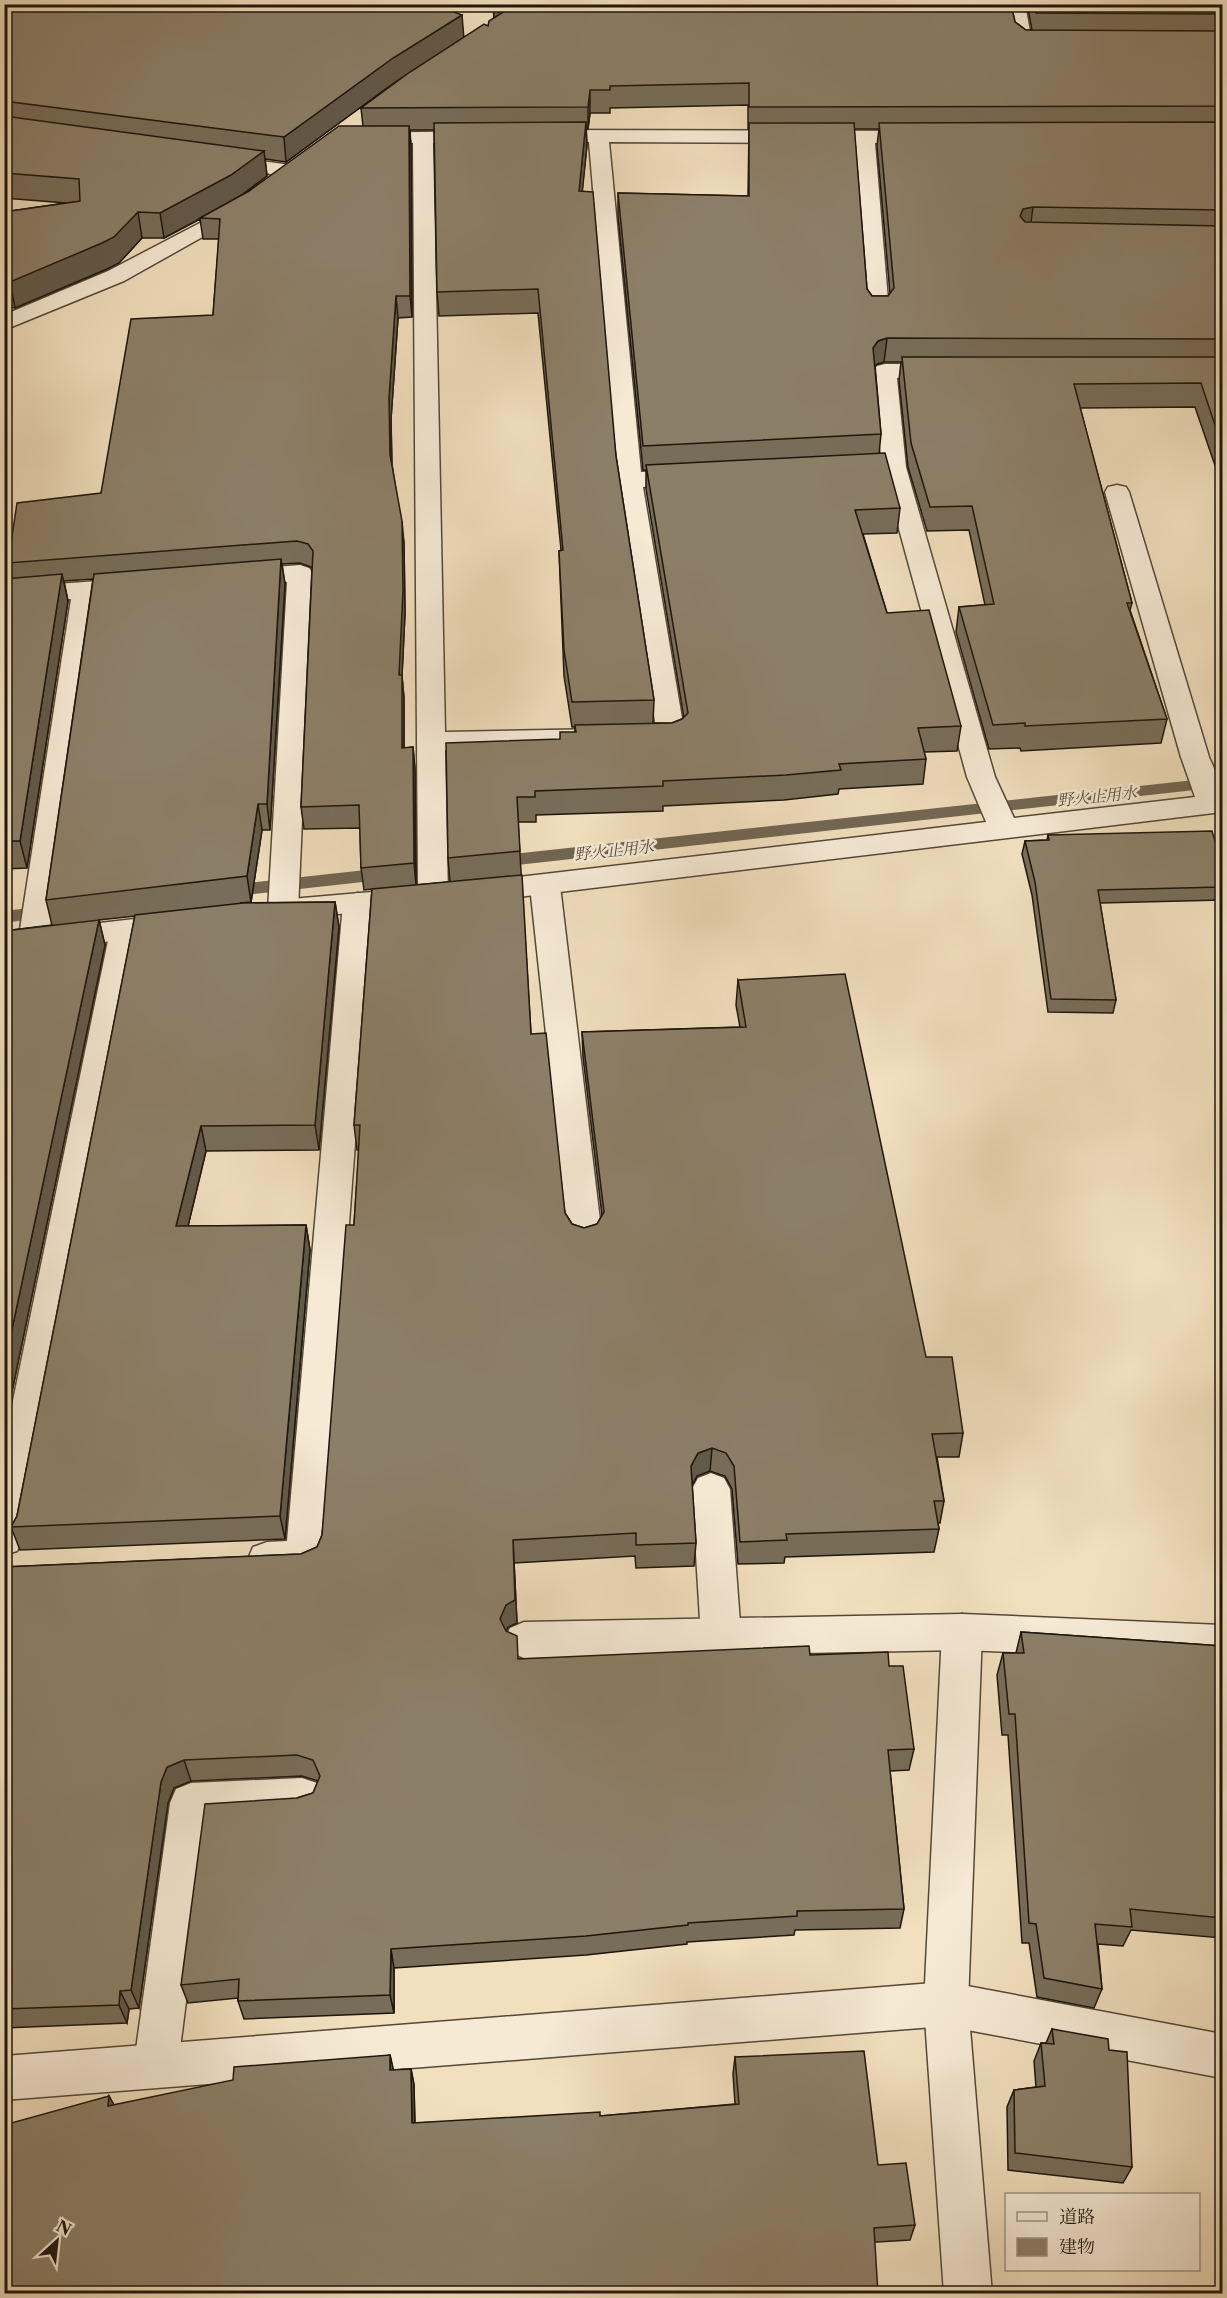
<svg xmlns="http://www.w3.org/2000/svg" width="1227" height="2298" font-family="'Libre Caslon Text','Noto Serif JP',serif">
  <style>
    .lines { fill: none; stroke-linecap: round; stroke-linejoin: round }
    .stream { fill: #726652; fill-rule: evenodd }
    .lane-casing { stroke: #544838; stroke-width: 3 }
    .street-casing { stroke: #544838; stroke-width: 3 }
    .secondary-casing { stroke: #1f160b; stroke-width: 3 }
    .lane { fill: #f6ead5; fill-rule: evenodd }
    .street { fill: #f6ead5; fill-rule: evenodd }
    .secondary { fill: #f6ead5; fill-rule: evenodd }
    .wall { fill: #786d59; stroke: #1f160b; stroke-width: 1.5; fill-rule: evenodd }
    .shaded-wall { fill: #625949; stroke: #1f160b; stroke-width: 1.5 }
    .building { fill: #8c7f68; stroke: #1f160b; stroke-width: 1.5 }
    .labels { text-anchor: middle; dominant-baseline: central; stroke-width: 5; stroke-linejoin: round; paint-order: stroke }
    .water-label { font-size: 16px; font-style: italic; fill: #574b3a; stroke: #f6ead5 }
  </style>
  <rect width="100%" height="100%" fill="#f1dfbe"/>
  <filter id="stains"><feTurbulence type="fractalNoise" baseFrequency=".00333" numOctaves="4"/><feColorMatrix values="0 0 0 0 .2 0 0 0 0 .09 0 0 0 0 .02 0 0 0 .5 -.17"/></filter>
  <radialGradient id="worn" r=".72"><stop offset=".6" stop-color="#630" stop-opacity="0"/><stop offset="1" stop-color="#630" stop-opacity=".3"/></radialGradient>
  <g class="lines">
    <g class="stream">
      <polygon points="1222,777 1222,787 228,897 219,891 228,885"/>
      <polygon points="47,906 56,912 53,916 4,923 4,911"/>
    </g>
    <g class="lane-casing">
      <g id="lane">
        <polygon points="223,156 291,165 298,167 301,171 298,175 291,177 216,166 213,162 216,158"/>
        <polygon points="1117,485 1126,487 1129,492 1209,757 1205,763 1195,766 1185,763 1181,757 1105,492 1108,487"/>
        <polygon points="300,565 309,568 313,573 298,910 294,917 283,920 272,917 268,910 287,582 240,586 231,583 227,578 231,573 240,570"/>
        <polygon points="137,578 146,581 150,586 146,591 97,597 48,942 44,949 33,953 22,949 18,942 71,599 4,604 4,588"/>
        <polygon points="545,876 555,879 560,886 602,1237 597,1246 585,1250 573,1246 568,1237 530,886 535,879"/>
        <path d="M358,893L369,896L373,903L324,1557L319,1569C298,1576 274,1578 253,1571L248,1559L253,1547L267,1542L287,1541L343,903L347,896Z"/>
        <polygon points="125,921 136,924 140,931 23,1539 17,1551 4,1555 4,1444 110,931 114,924"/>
        <polygon points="711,1473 724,1478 730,1489 741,1636 735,1648 721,1654 707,1648 701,1636 692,1489 698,1478"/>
        <polygon points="962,1614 976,1620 982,1632 968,2004 992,2294 944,2294 924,2004 942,1632 948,1620"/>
        <polygon points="302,1778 317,1783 323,1797 317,1811 302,1816 209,1822 178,2064 172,2080 156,2086 140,2080 134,2064 170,1803 176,1789 191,1783"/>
      </g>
    </g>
    <g class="street-casing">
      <g id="street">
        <polygon points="1007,4 1025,4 1031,37 1059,39 1061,43 1059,47 1016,47"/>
        <polygon points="541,130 924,131 931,133 934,137 931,141 924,143 875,143 889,312 886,317 870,317 867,312 854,143 609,142 641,472 691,470 700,472 703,477 700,482 643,487 685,736 681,742 671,745 445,750 448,896 444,903 291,919 280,916 276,909 280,902 291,899 418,888 413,143 367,143 360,141 357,137 360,133 480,131 487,133 490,137 487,141 480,143 433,143 445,732 656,728 618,480 589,142 534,140 531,136 534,132"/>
        <polygon points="240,202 247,204 250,208 247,212 124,281 4,330 4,315 108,271"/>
        <path d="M885,364H945L953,366L957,371L953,376L897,378L906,467L995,777L1014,818L1195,797L1181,757L1185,751L1195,748L1205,751C1217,769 1222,791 1222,812L477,902L466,899L462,892L466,885L477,882L986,822L967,777L882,467L873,371L877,366Z"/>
        <polygon points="178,914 189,917 193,924 189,931 4,955 4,934"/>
        <polygon points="962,1614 1222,1625 1222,1660 962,1650 524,1658 510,1652 504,1640 510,1628 524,1622"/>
        <polygon points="946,1982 1222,2034 1222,2078 946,2026 4,2100 4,2056"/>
      </g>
    </g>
    <g class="secondary-casing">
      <polygon id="secondary" points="377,4 467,4 458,10 386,10"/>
    </g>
    <use href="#lane" class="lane"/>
    <use href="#street" class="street"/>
    <use href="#secondary" class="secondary"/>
  </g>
  <g class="wall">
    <path d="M4,4L463,38L488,26L494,18L493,4H1011L1015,22L1026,30H1032L1027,4H1222V486L1195,407L1080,408L1132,603L1130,610L1167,719L1161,743L1021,751L1020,748L989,749L956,632L959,607L985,605L969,530L927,531L908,467L899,380L901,362H884L875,365L881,434L879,454L900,508L897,533L863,534L887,613L961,726L957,751L924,752L926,759L923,784L839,789L838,794L784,800L663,806V811L536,815V822H518L531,1034L565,1213L572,1224L584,1228L597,1224L602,1216L583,1057L582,1032L740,1027L736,1005L738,980L963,1433L959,1457H937L944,1501L940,1523H938L939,1529L934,1552L785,1557L784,1563L738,1564L732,1489L725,1476L710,1471L697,1476L692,1485L696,1543L694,1566L636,1568L635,1556L514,1563L517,1623L508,1627L506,1631L518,1659L810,1655L889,1666L914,1749L909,1770L890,1771L904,1909L900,1928L795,1930L794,1935L687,1942V1944L586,1955L394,1968V2013L244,2019L238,2001V1998L188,2003L181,1985L297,1798L313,1793L318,1781L302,1776L191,1781L174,1788L168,1803L139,2008L129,2009L127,2023L4,2028V1567L301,1554L317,1547L322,1535L354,1225L359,1150H357L354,1125L372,889L364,890L361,868L360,828L304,829L301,807L312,568L311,567L300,563L282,564L285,584L270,830H262L251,902L240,903L335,902L339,927L319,1150L206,1151L188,1226L306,1225L310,1250L285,1539L20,1550L11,1527L17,1516L135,916L99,920L105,945L4,1430V931L52,925L46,900L93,579L64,581L68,601L27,868L4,869V579L12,578L8,563L101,493L213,315L219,239H203L200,219L164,238H142L119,263L107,269L15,308L4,306V212L66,203L4,198ZM402,78L361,108L363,126L242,195L267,176L265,159L286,162L395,82ZM748,105V129H749L748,196L618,193V216L643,470H646V489L684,718L682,719L672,723H653L654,700L616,456L582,191L587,145L586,129H588L590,113H610V108ZM854,129H879L877,145L890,294L888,296H872L867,289ZM410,130H434L437,292L439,316L538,313L561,550L559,551L564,676L572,727H575V732L560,739L448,858L450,882L416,885L415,770L413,747L404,748V698L402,676L405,613L404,543L392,464L391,419L398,318L412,317L411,146Z"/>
    <polygon points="1048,835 1222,864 1222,900 1100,903 1116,1000 1113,1013 1048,1012 1032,895 1022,854 1025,841 1047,840"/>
    <polygon points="1021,1632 1222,1646 1222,1938 1131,1930 1123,1946 1098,1944 1102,1989 1094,2008 1037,1997 1029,1943 1022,1943 1008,1735 1002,1735 997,1675 1003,1653 1016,1653"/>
    <polygon points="1052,2029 1109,2050 1132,2167 1123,2183 1008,2170 1007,2107 1014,2090 1036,2087 1034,2061 1041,2043 1046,2043"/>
    <polygon points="390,2055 393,2070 411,2069 414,2085 415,2123 600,2116 735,2104 733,2074 735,2057 878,2165 915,2225 910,2240 4,2294 109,2096 114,2105"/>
  </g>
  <g class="shaded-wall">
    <polygon points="493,4 519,4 494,20"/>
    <polygon points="462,15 464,39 395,82 286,162 284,137 393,58"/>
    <polygon points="590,90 590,113 588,129 588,107"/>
    <polygon points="586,122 587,145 580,215 579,191"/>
    <polygon points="409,126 411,146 412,317 410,296"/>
    <polygon points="264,151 267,176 235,200 164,238 160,213"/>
    <polygon points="1033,207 1030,230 1020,216 1023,209"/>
    <polygon points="138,212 142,238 119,263 107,269 15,308 10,282"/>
    <polygon points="396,296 398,318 391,419 392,477 390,455 389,398"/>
    <polygon points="887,338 884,362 875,365 871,371 873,348 878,341"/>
    <polygon points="402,521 404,543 405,613 402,676 404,698 404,770 402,748 399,675"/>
    <polygon points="281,559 285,584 270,830 267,804"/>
    <polygon points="62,574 68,601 27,868 20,841"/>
    <polygon points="413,747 415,770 416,885 414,863"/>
    <polygon points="258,804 262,830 251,902 247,876"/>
    <polygon points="335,902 339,927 319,1150 315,1125"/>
    <polygon points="99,920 105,945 4,1430 4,1367"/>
    <polygon points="201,1126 206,1151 182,1251 176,1226"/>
    <polygon points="306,1225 310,1250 285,1539 280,1516"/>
    <polygon points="712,1448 710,1471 697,1476 690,1489 691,1466 698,1453"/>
    <polygon points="513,1540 517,1623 508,1627 502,1641 500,1619"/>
    <polygon points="184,1760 191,1781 174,1788 168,1803 139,2008 131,1990 161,1782 167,1767"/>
    <polygon points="391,1949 394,1968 394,2013 390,1995"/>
    <polygon points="120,1991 129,2009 127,2023 119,2005"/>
    <polygon points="390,2055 394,2072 390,2070"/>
    <polygon points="411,2069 414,2085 415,2139 412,2123"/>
    <polygon points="109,2096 118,2112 108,2106"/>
  </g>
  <g class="building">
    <polygon points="4,4 431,4 462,15 393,58 284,137 4,101"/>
    <polygon points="516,4 1011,4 1015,22 1026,30 1222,31 1222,106 749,107 749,83 610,86 610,90 590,90 588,107 361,108 410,72 484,24 488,26 489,21"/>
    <polygon points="1034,4 1222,4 1222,14 1036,13"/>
    <polygon points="4,116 264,151 231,175 160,213 138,212 114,237 102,243 10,282 4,281 4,212 80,201 79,179 4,173"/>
    <polygon points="586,122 579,191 593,192 616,456 654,700 572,702 564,650 559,551 563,550 538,289 437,292 434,123"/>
    <polygon points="1222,122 1222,210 1033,207 1023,209 1020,216 1025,222 1222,226 1222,339 887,338 878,341 873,348 881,434 643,446 618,193 749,196 749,123 854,123 867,289 872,296 888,296 894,288 879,123"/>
    <polygon points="339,126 409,126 410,296 396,296 389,398 390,455 402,521 403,591 399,675 402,675 402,748 413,747 414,863 361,868 359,805 301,807 313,551 308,544 297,541 8,563 17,503 101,493 131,319 213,315 220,219 200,218 249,191"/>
    <polygon points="902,357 1222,357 1222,446 1201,383 1074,384 1132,603 1127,603 1167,719 1025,726 1025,723 993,725 959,607 994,604 972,506 930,507 911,443"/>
    <polygon points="885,453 900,508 855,510 887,613 929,610 961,726 918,728 926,759 839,764 841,770 786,775 663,781 663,786 535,791 535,797 517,797 520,851 448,858 446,743 560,739 560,732 576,732 575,725 672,723 682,719 688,713 646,465"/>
    <polygon points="281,559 267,804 258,804 247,876 46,900 94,574"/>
    <polygon points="62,574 20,841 4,841 4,579"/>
    <polygon points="1212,831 1222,864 1222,887 1098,890 1116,1000 1051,999 1035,882 1025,841 1049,840 1048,835"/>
    <polygon points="522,875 531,1034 546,1033 565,1213 572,1224 584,1228 597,1224 604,1212 582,1032 746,1027 738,980 845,974 926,1357 952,1357 963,1433 932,1434 944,1501 934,1501 939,1529 786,1534 787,1540 740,1542 734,1466 726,1453 712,1448 698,1453 691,1466 696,1543 636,1545 636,1533 513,1540 515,1600 506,1605 500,1619 506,1631 517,1636 518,1659 809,1646 810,1655 888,1652 889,1666 903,1666 914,1749 888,1750 904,1909 797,1911 797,1916 688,1923 688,1925 586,1936 391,1949 390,1995 238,2001 239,1979 181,1985 205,1804 297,1798 313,1793 320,1776 313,1760 297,1755 184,1760 167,1767 161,1782 131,1990 120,1991 119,2005 4,2009 4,1567 301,1554 317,1547 322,1535 346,1225 354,1225 360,1125 354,1125 372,889"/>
    <polygon points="335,902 315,1125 201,1126 176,1226 306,1225 280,1516 11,1527 17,1516 135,915 243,903"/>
    <polygon points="99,920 4,1367 4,931"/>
    <polygon points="1021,1632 1222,1646 1222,1918 1130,1909 1132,1927 1095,1924 1102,1989 1044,1978 1036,1924 1029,1923 1015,1714 1009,1714 1003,1653 1024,1653"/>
    <polygon points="1052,2029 1108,2039 1109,2050 1127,2052 1132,2167 1015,2153 1014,2090 1045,2086 1041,2043 1054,2044"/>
    <polygon points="864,2051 878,2165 906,2163 915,2225 874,2228 878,2294 4,2294 4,2125 109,2096 108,2106 233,2080 234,2067 390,2055 390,2070 411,2069 412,2123 600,2112 600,2116 739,2104 735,2057"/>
  </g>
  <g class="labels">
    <g class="water-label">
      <text transform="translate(1097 796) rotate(-6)">野火止用水</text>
      <text transform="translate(614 850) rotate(-6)">野火止用水</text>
    </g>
  </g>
  <rect width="1227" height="2298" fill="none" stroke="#f1dfbe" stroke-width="24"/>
  <rect x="6" y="6" width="1215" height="2286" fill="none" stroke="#1f160b" stroke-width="3"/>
  <rect x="12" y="12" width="1203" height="2274" fill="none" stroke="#1f160b" stroke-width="1.5"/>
  <rect x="1005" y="2193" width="195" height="78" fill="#f6ead5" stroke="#a09584" stroke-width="1.5"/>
  <rect x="1017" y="2212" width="30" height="9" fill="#f6ead5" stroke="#a09584" stroke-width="1.5"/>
  <text x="1059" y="2223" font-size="18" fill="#1f160b">道路</text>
  <rect x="1017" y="2238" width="30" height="18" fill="#8c7f68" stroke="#a09584" stroke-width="1.5"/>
  <text x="1059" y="2253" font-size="18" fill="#1f160b">建物</text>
  <g transform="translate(57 2241) rotate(27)" stroke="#f6ead5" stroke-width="4.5" paint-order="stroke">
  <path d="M0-4.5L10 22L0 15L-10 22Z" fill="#1f160b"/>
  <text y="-9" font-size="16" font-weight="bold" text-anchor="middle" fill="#1f160b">N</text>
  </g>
  <rect width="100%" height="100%" filter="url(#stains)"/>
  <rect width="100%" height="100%" fill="url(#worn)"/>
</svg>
